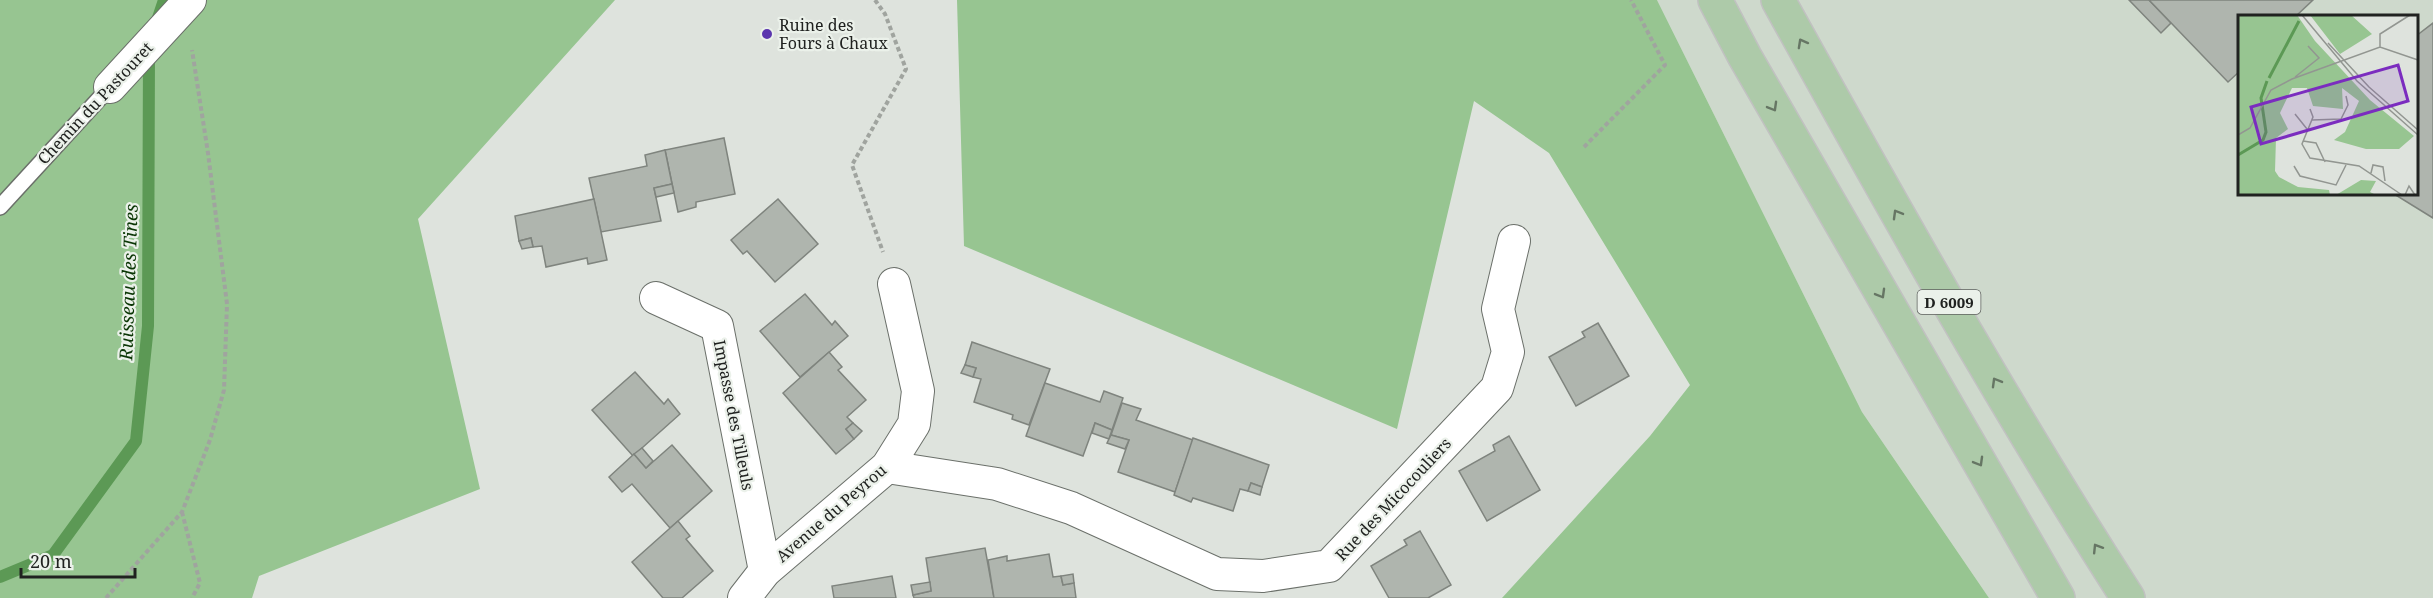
<svg xmlns="http://www.w3.org/2000/svg" width="2433" height="598" font-family="'Noto Serif',serif">
  <style>
    .built { fill: #ced9cc; fill-rule: evenodd }
    .green { fill: #97c591 }
    .lines { fill: none; stroke-linecap: round; stroke-linejoin: round }
    .stream { stroke: #5c9955; stroke-width: 12 }
    .building { fill: #afb5ae; stroke: #7f847e; stroke-width: 1.5 }
    .service-casing { stroke: #6b706a; stroke-width: 18 }
    .minor-casing { stroke: #6b706a; stroke-width: 34 }
    .primary-casing { stroke: #c1c1c1; stroke-width: 36 }
    .path { stroke: #a0a49f; stroke-width: 4; stroke-dasharray: 4.5 3; stroke-linecap: butt }
    .service { stroke: #fff; stroke-width: 15 }
    .minor { stroke: #fff; stroke-width: 32 }
    .primary { stroke: #adcaa9; stroke-width: 33 }
    .oneway { stroke: #667664 }
    .poi-dot { fill: #5b36ae; stroke: #ebf1ea; stroke-width: 2 }
    .labels { text-anchor: middle; dominant-baseline: central; stroke-width: 4.5; stroke-linejoin: round; paint-order: stroke }
    .shield { fill: #ebf1ea; stroke: #5d605d; stroke-width: 1.5 }
    .shield-label { font-size: 15px; font-weight: bold; fill: #202220 }
    .poi-label { font-size: 16px; fill: #202220; stroke: #ebf1ea; text-anchor: start }
    .street-label { font-size: 16px; fill: #202220; stroke: #ebf1ea }
    .water-label { font-size: 18px; font-style: italic; fill: #0a3605; stroke: #ebf1ea }
    .inset-river { fill: none; stroke: #5c9955; stroke-width: 3 }
    .inset-road { fill: none; stroke: #929691; stroke-width: 1.5 }
    .view { fill: #7b2cbf; fill-opacity: 0.15; stroke: #7b2cbf; stroke-width: 3 }
    .inset-edge { fill: none; stroke: #202220; stroke-width: 3 }
  </style>
  <rect width="100%" height="100%" fill="#dee3dd"/>
  <path class="built" d="M1657,0H2433V598H1989L1862,412ZM2240,16H2416V194H2240Z"/>
  <g class="green">
    <polygon points="0,0 615,0 418,219 480,489 259,576 252,598 0,598"/>
    <polygon points="957,0 1657,0 1862,412 1989,598 1502,598 1650,436 1690,385 1549,153 1474,101 1397,429 964,246"/>
  </g>
  <g class="lines">
    <g class="stream">
      <polyline points="157,21 164,0"/>
      <polyline points="0,577 53,555 136,441 148,326 149,53"/>
    </g>
  </g>
  <g class="building">
    <polygon points="2129,0 2149,0 2171,23 2161,33"/>
    <polygon points="2149,0 2313,0 2296,16 2240,16 2240,71 2228,82"/>
    <polygon points="2433,23 2433,218 2394,194 2416,194 2416,36"/>
    <polygon points="724,138 735,194 696,202 696,207 678,212 665,150"/>
    <polygon points="665,150 672,184 654,188 661,221 601,232 589,178 647,166 645,155"/>
    <polygon points="672,184 674,193 656,197 654,188"/>
    <polygon points="594,199 607,260 588,264 587,258 546,267 542,246 533,247 531,238 519,241 515,216"/>
    <polygon points="778,199 818,244 775,282 747,251 743,254 731,240"/>
    <polygon points="531,238 533,247 522,249 519,241"/>
    <polygon points="805,294 832,325 835,321 848,336 800,377 760,331"/>
    <polygon points="1598,323 1629,376 1576,406 1549,357 1585,337 1582,332"/>
    <polygon points="972,342 1050,369 1029,425 1012,419 1013,415 974,402 981,379 973,377 976,368 965,365"/>
    <polygon points="829,352 842,367 838,370 866,400 847,417 853,423 846,429 854,439 836,454 783,393"/>
    <polygon points="965,365 976,368 973,377 961,373"/>
    <polygon points="635,372 664,404 668,399 680,414 633,456 592,410"/>
    <polygon points="1045,383 1100,402 1104,391 1123,398 1112,430 1095,423 1083,456 1026,436"/>
    <polygon points="1122,403 1141,409 1136,420 1193,440 1175,492 1118,472 1129,440 1111,435"/>
    <polygon points="853,423 862,431 854,439 846,429"/>
    <polygon points="1095,423 1112,430 1109,439 1092,433"/>
    <polygon points="1111,435 1129,440 1125,449 1107,443"/>
    <polygon points="1509,436 1540,490 1487,521 1459,471 1495,451 1493,445"/>
    <polygon points="1193,438 1269,465 1262,487 1251,483 1248,491 1240,489 1233,511 1193,498 1191,502 1174,495"/>
    <polygon points="672,445 712,491 670,528 632,484 622,492 609,477 634,454 646,468"/>
    <polygon points="642,448 653,461 646,468 634,454"/>
    <polygon points="1251,483 1262,487 1260,495 1248,491"/>
    <polygon points="678,521 690,536 686,539 713,571 682,598 663,598 632,562"/>
    <polygon points="1420,531 1451,585 1428,598 1389,598 1371,566 1407,545 1404,540"/>
    <polygon points="985,548 994,598 914,598 913,595 931,591 926,558"/>
    <polygon points="1049,554 1053,577 1061,576 1063,585 1074,583 1076,598 994,598 988,560 1007,556 1007,561"/>
    <polygon points="1073,574 1074,583 1063,585 1061,576"/>
    <polygon points="892,576 896,598 834,598 832,586"/>
    <polygon points="930,582 931,591 913,595 911,585"/>
  </g>
  <g class="lines">
    <g class="service-casing">
      <polyline id="service" points="0,207 110,87"/>
    </g>
    <g class="minor-casing">
      <g id="minor">
        <polyline points="110,87 190,0"/>
        <polyline points="656,298 717,326 765,571"/>
        <polyline points="887,467 997,484 1071,508 1217,574 1263,576 1329,566 1497,388 1508,352 1498,309 1514,241"/>
        <polyline points="744,598 765,571 887,467 914,424 918,391 894,284"/>
      </g>
    </g>
    <g class="primary-casing">
      <g id="primary">
        <polyline points="1715,0 1745,57 2058,598"/>
        <path d="M1778,0C1890,202 2003,404 2128,598"/>
      </g>
    </g>
    <g class="path">
      <polyline points="875,0 885,14 906,69 852,165 883,252"/>
      <polyline points="1584,147 1665,65 1631,0"/>
      <polyline points="182,512 200,583 192,598"/>
      <polyline points="106,598 182,512 210,440 224,390 227,304 208,153 192,50"/>
    </g>
    <use href="#service" class="service"/>
    <use href="#minor" class="minor"/>
    <use href="#primary" class="primary"/>
  </g>
  <defs><path id="oneway-chevron" d="M-2-3.5L2.5 0L-2 3.5" fill="none" stroke-width="1.6" stroke-linecap="round" stroke-linejoin="round" transform="scale(1.5)"/></defs>
  <g class="oneway">
    <use href="#oneway-chevron" transform="translate(1802 43) rotate(-119)"/>
    <use href="#oneway-chevron" transform="translate(1773 107) rotate(60)"/>
    <use href="#oneway-chevron" transform="translate(1897 214) rotate(-120)"/>
    <use href="#oneway-chevron" transform="translate(1881 294) rotate(60)"/>
    <use href="#oneway-chevron" transform="translate(1996 382) rotate(-120)"/>
    <use href="#oneway-chevron" transform="translate(1979 462) rotate(60)"/>
    <use href="#oneway-chevron" transform="translate(2097 548) rotate(-122)"/>
  </g>
  <circle class="poi-dot" cx="767" cy="34" r="6"/>
  <g class="labels">
    <rect class="shield" x="1917.5" y="290" width="63" height="24" rx="4.5"/>
    <g class="shield-label">
      <text x="1949" y="302">D 6009</text>
    </g>
    <g class="poi-label">
      <text x="779" y="25">Ruine des<tspan x="779" dy="18">Fours à Chaux</tspan></text>
    </g>
    <g class="street-label">
      <text transform="translate(95 103) rotate(-47)">Chemin du Pastouret</text>
      <text transform="translate(734 415) rotate(79)">Impasse des Tilleuls</text>
      <text transform="translate(1393 499) rotate(-47)">Rue des Micocouliers</text>
      <text transform="translate(831 513) rotate(-41)">Avenue du Peyrou</text>
    </g>
    <g class="water-label">
      <text transform="translate(128 282) rotate(-88)">Ruisseau des Tines</text>
    </g>
  </g>
  <g transform="translate(2238 15)">
    <rect width="180" height="180" fill="#dee3dd"/>
    <path d="M0,0H59L77,26L132,85L176,121L161,134H128L96,125L107,117L121,86L104,73L105,94L75,91L69,73H54L42,98L50,114L38,123L37,156L41,162L60,172L91,175L92,180H0ZM72,0H113L134,19L102,39ZM123,165L138,166L132,177L138,180H98Z" fill="#97c591"/>
    <path class="inset-river" d="M31,63L61,6M0,140L25,125L28,117L23,83L29,66"/>
    <path class="inset-road" d="M64,0L119,66L180,120M90,28L131,72L180,115M142,32V19L172,0M57,62L81,43L70,31M72,94L75,102L64,129L72,143L121,151L164,180M57,99L69,114M74,105L103,104L110,90L108,81M0,120L12,113L33,75L54,64L142,32L180,45M65,126L78,128L87,147M56,151L62,161L98,170L108,150M133,158L135,150L145,152L147,166M167,180L171,171L177,180"/>
    <path class="view" d="M160,50L170,86L23,129L13,92Z"/>
    <rect width="180" height="180" class="inset-edge"/>
  </g>
  <path d="M21 568v9h114v-9" fill="none" stroke="#202220" stroke-width="3"/>
  <text x="30" y="568" font-size="18" fill="#202220" stroke="#ebf1ea" stroke-width="4.5" paint-order="stroke">20 m</text>
</svg>
